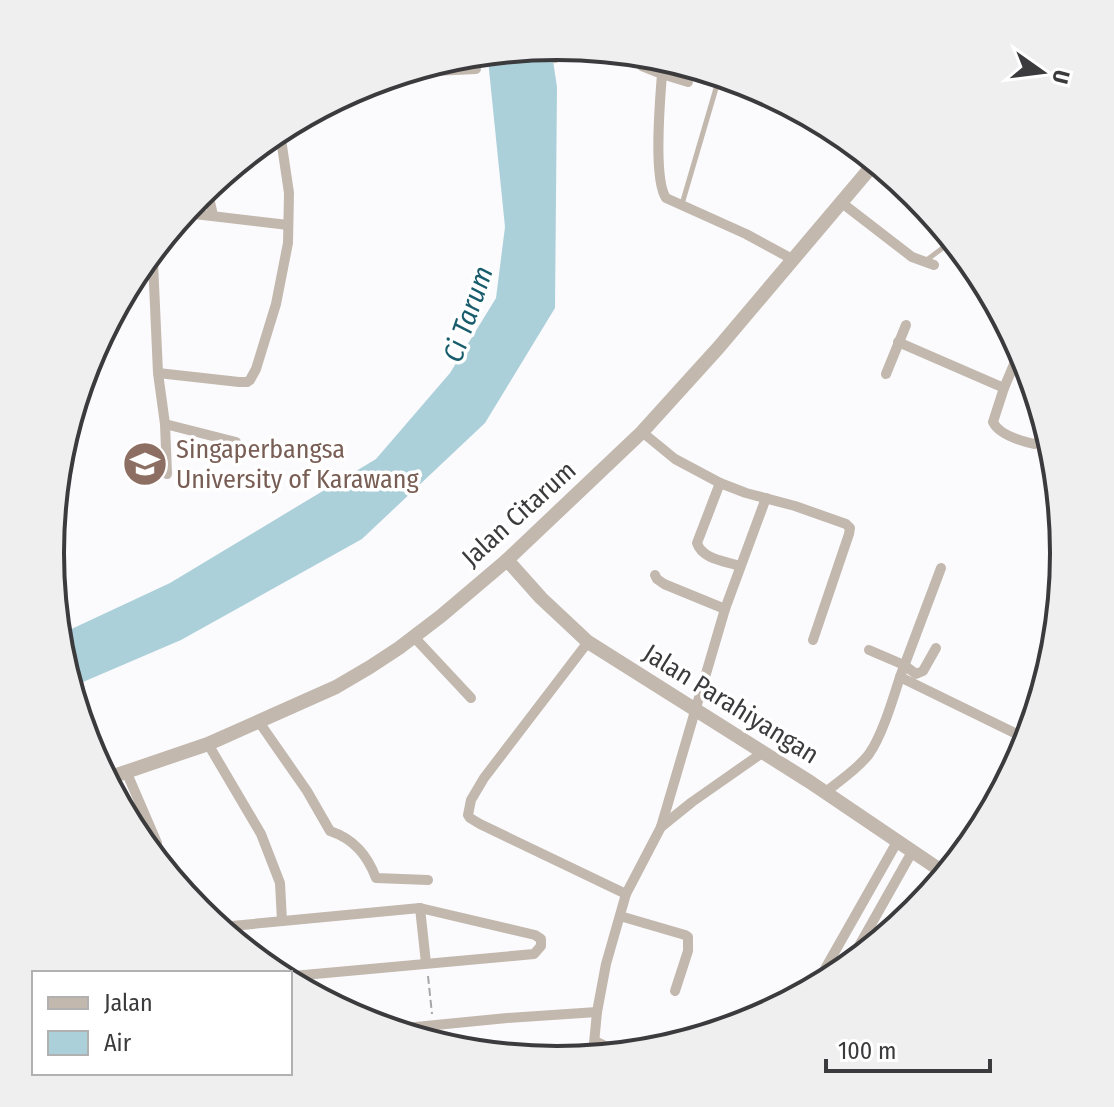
<svg xmlns="http://www.w3.org/2000/svg" width="1114" height="1107" font-family="'Fira Sans Condensed',sans-serif">
  <style>
    .water { fill: #acd0da }
    .lines { fill: none; stroke-linecap: round; stroke-linejoin: round }
    .path { stroke: #a6a6a8; stroke-width: 2; stroke-dasharray: 8 4; stroke-linecap: butt }
    .service { stroke: #c2b8ae; stroke-width: 5 }
    .minor { stroke: #c2b8ae; stroke-width: 10 }
    .tertiary { stroke: #c2b8ae; stroke-width: 14 }
    .labels { text-anchor: middle; dominant-baseline: central; stroke-width: 7; stroke-linejoin: round; paint-order: stroke }
    .education-label { font-size: 26px; fill: #785e54; stroke: #fff; text-anchor: start }
    .street-label { font-size: 26px; fill: #3b3b3d; stroke: #fff }
    .water-label { font-size: 28px; font-style: italic; fill: #195d6d; stroke: #fff }
    .rim { fill: none; stroke: #3b3b3d; stroke-width: 4 }
  </style>
  <rect width="100%" height="100%" fill="#fbfbfe"/>
  <polygon class="water" points="551,47 557,87 555,308 485,423 362,539 181,640 76,685 65,632 170,583 376,459 450,373 496,298 505,227 488,60"/>
  <g class="lines">
    <polyline class="path" points="428,976 432,1014"/>
    <g class="service">
      <polyline points="682,204 719,78"/>
      <polyline points="924,262 944,247 950,245"/>
      <polyline points="725,1020 738,1025"/>
    </g>
    <g class="minor">
      <polyline points="608,56 624,59"/>
      <polyline points="555,58 579,50"/>
      <path d="M638,62L642,66L662,74C660,100 653,179 666,198L746,234L792,259"/>
      <polyline points="434,71 476,69"/>
      <polyline points="662,74 688,82"/>
      <polyline points="207,189 213,215"/>
      <polyline points="842,203 912,257 934,265"/>
      <polyline points="186,213 288,225"/>
      <polyline points="153,262 158,373 165,424 167,474"/>
      <polyline points="898,342 1004,388"/>
      <path d="M1020,350L1004,388L993,422C999,435 1021,441 1034,444L1042,440"/>
      <polyline points="158,373 239,382 247,382 250,380 256,369 276,304 288,243 289,193 281,139"/>
      <polyline points="886,374 906,325"/>
      <polyline points="165,424 236,442"/>
      <polyline points="642,432 675,459 720,483 746,493 795,506 846,524 850,528 849,534 813,640"/>
      <path d="M720,483L697,543C702,559 725,561 740,566"/>
      <polyline points="655,575 657,579 664,584 725,609"/>
      <polyline points="414,637 471,698"/>
      <polyline points="588,642 484,778 471,800 468,815 470,818 480,824 626,894"/>
      <polyline points="869,650 904,665 916,674 923,671 936,648"/>
      <polyline points="900,677 941,568"/>
      <path d="M259,722L307,791L330,831C354,839 367,855 376,878L428,880"/>
      <polyline points="208,744 261,834 280,883 282,921"/>
      <polyline points="126,771 157,843"/>
      <path d="M826,792C840,780 858,769 869,754C882,736 893,699 900,677L1027,739"/>
      <polyline points="661,827 692,802 762,753"/>
      <polyline points="420,908 426,963"/>
      <polyline points="620,916 685,935 688,937 688,951 675,991"/>
      <polyline points="221,927 420,908 535,935 541,939 541,946 534,954 293,976"/>
      <polyline points="855,953 912,852"/>
      <polyline points="821,976 897,842"/>
      <polyline points="395,1029 507,1018 597,1012"/>
      <polyline points="595,1041 613,1050"/>
      <polyline points="593,1054 597,1012 606,964 626,894 661,827 725,609 766,498"/>
    </g>
    <g class="tertiary">
      <polyline points="507,560 541,598 588,642 810,782 943,872"/>
      <polyline points="108,778 208,744 336,687 370,667 399,648 441,616 507,560 642,432 719,347 872,166"/>
    </g>
  </g>
  <defs>
    <g id="university-disc" transform="scale(2.3)"><circle r="9.5" fill="#8d6e63" stroke="#fff"/><path d="M0-5L7-2L0 1L-7-2ZM-4 1L0 2.5L4 1V4Q0 6-4 4Z" fill="#fff"/></g>
  </defs>
  <g fill-rule="evenodd">
    <use href="#university-disc" x="145" y="464"/>
  </g>
  <g class="labels">
    <g class="education-label">
      <text x="176" y="449">Singaperbangsa<tspan x="176" dy="30">University of Karawang</tspan></text>
    </g>
    <g class="street-label">
      <text transform="translate(519 514) rotate(-42)">Jalan Citarum</text>
      <text transform="translate(731 704) rotate(32)">Jalan Parahiyangan</text>
    </g>
    <g class="water-label">
      <text transform="translate(468 314) rotate(-71)">Ci Tarum</text>
    </g>
  </g>
  <path d="M0 0H1114V1107H0ZM64 553a493 493 0 1 1 986 0a493 493 0 1 1-986 0Z" fill="#efefef" fill-rule="evenodd"/>
  <path class="rim" d="M64 553a493 493 0 1 1 986 0a493 493 0 1 1-986 0Z"/>
  <rect x="32" y="971" width="260" height="104" fill="#ffffff" stroke="#b1b1b1" stroke-width="2"/>
  <rect x="48" y="997" width="40" height="12" fill="#c2b8ae" stroke="#b1b1b1" stroke-width="2"/>
  <text x="104" y="1011" font-size="24" fill="#3b3b3d">Jalan</text>
  <rect x="48" y="1031" width="40" height="24" fill="#acd0da" stroke="#b1b1b1" stroke-width="2"/>
  <text x="104" y="1051" font-size="24" fill="#3b3b3d">Air</text>
  <g transform="translate(1042 72) rotate(104)" stroke="#ffffff" stroke-width="6" paint-order="stroke">
  <path d="M0-6L14 30L0 20L-14 30Z" fill="#3b3b3d"/>
  <text y="-12" font-size="22" font-weight="bold" text-anchor="middle" fill="#3b3b3d">U</text>
  </g>
  <path d="M826 1059v12h164v-12" fill="none" stroke="#3b3b3d" stroke-width="4"/>
  <text x="838" y="1059" font-size="24" fill="#3b3b3d" stroke="#ffffff" stroke-width="6" paint-order="stroke">100 m</text>
</svg>
